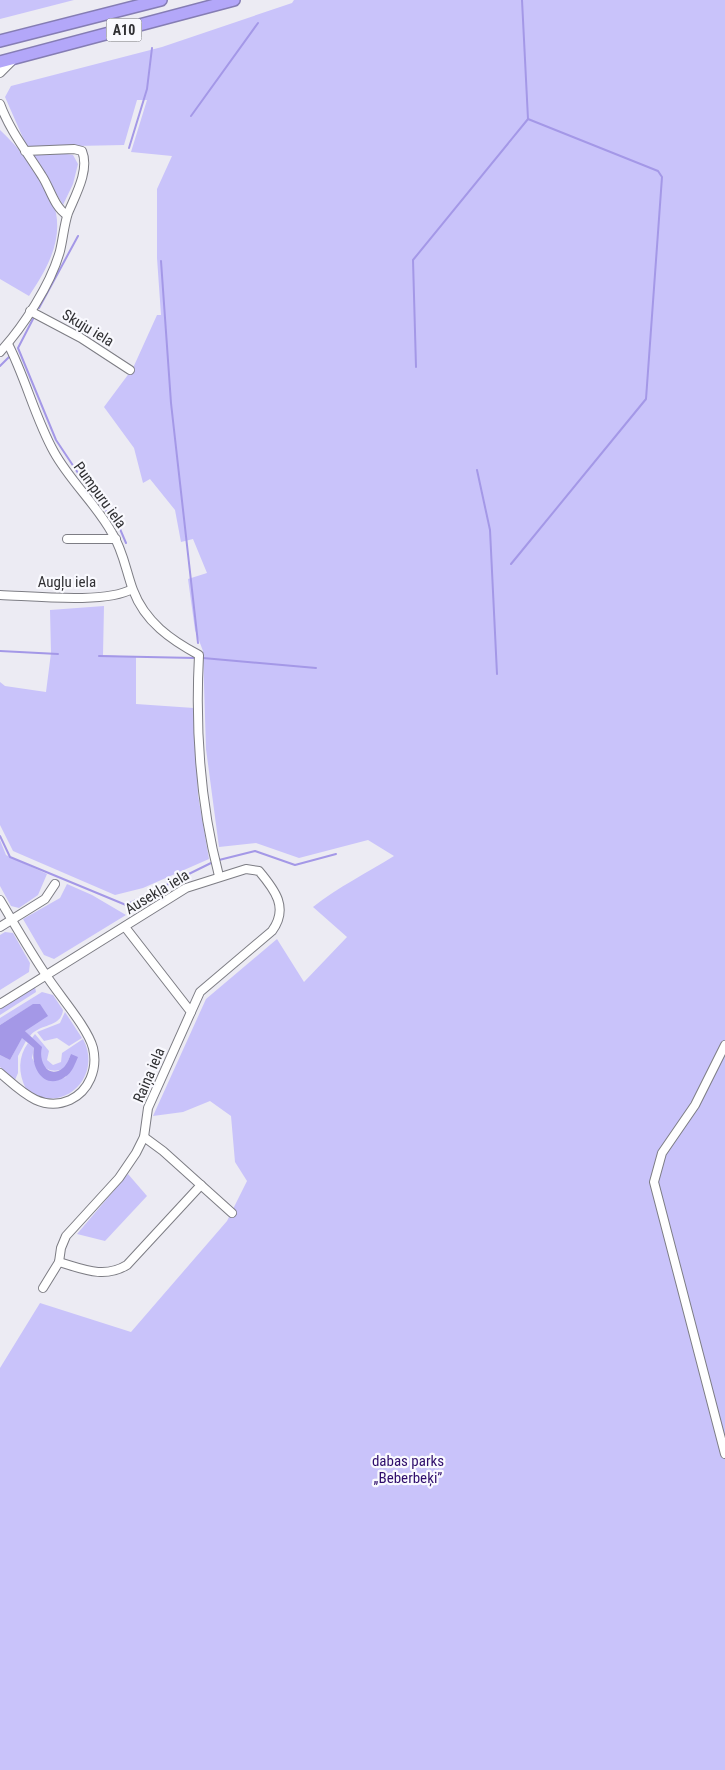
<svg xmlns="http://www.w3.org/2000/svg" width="725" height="1770" font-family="'Roboto Condensed',sans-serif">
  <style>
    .green { fill: #c9c3fa }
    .water { fill: #a498e7 }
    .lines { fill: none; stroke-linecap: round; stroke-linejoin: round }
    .stream { stroke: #a498e7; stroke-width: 2 }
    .minor-casing { stroke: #7d7d84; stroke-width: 10 }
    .highway-casing { stroke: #857db4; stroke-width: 14 }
    .minor { stroke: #fff; stroke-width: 8 }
    .highway { stroke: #b3a7f9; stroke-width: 11 }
    .labels { text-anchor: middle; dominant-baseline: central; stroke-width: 4.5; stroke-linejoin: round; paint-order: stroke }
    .shield { fill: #f9f9fe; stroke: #6c6c70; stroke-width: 1 }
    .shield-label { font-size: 14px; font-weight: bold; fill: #303033 }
    .street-label { font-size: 15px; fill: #303033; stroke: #f9f9fe }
    .park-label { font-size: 15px; fill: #2f0e6b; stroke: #f9f9fe }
  </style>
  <rect width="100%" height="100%" fill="#ecebf3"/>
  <g class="green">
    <polygon points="0,0 74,0 0,19"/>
    <path d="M294,0H725V1770H0V1368L40,1303L131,1332L227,1221L247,1181L235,1162L231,1116L210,1101L183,1112L153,1116L206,999L277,939L304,982L347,937L313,907C338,887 367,873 394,856L368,840L299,858L256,843L219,847L206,749L203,651L195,630L188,579L207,573L193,539L181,542L175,510L150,479L143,483L134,448L104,407L133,368L157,315H161L157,258V189L172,156L131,152L147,100H137L124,145L27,147L5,97L11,86L162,47L292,3Z"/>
    <path d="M0,130C19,148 33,165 44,189C48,196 54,205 56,213C62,244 45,272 29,296L0,279Z"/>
    <polygon points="61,153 73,155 78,164 73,184 63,205 33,154"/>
    <polygon points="104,606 103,655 136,657 136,704 194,708 198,795 209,859 143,888 115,895 13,851 0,825 0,682 5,686 46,692 51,653 50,610"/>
    <polygon points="0,840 6,855 47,874 38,895 19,908 11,906 0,886"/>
    <polygon points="67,884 92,895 126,915 54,959 44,955 23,919 60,898"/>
    <polygon points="5,932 13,933 30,963 29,972 0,990 0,935"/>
    <polygon points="35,987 36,992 0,1015 0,1009"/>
    <path d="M42,992L53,995L63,1010C61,1028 40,1023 30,1036L25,1031L32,1005L0,1025V1018Z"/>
    <polygon points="65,1012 82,1038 69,1046 57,1038 44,1041 37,1032 60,1023"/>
    <path d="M35,1034L49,1051L47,1060L53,1065L61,1062L62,1053L83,1039C104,1078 60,1117 26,1089C18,1073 18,1057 28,1043L34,1048L32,1058L43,1077L54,1081L66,1077L71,1054L65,1068C55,1073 46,1071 40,1062L41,1047L32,1038Z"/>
    <polygon points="22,1037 26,1041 18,1056 18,1073 15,1080 0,1067 0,1055 10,1060"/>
    <polygon points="128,1174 147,1196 105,1241 77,1234"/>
  </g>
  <path class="water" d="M33,1004H40L48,1016L25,1031L42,1047C38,1061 48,1080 63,1068C67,1065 69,1058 71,1054L78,1057C75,1064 72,1073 65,1077C44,1091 30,1067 34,1048L22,1038L10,1060L0,1055V1025Z"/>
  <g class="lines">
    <g class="stream">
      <polyline points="191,116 258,23"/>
      <polyline points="129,148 147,89 152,48"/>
      <polyline points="161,261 171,403 198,643"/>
      <polyline points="39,308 78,236"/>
      <polyline points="33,319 18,348 56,440 88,488 120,529 126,543"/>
      <polyline points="0,366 9,357"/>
      <polyline points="416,367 413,260 528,119 522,0"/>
      <polyline points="477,470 490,530 497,674"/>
      <polyline points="511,564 646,399 662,177 658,171 528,119"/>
      <polyline points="0,651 58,654"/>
      <polyline points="99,656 195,658"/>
      <polyline points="203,658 316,668"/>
      <polyline points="0,836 10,857 126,905 211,863"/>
      <polyline points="219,860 255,851 295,865 336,854"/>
    </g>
    <g class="minor-casing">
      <g id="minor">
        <polyline points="0,73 13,60"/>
        <path d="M0,104C10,131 27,152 42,176C50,188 54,207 67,215"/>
        <polyline points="30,311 81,338 130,370"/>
        <path d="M8,344C26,379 35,418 54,452C70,481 96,504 112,533C123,550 126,571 133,590C145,622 171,640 199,655C195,731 200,803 219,876"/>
        <path d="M0,352C23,327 51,284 60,251C63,239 64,225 68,213C75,196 90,170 82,151L74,149L25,151"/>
        <polyline points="67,539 116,539"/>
        <path d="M0,595C32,596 106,604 132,589"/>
        <path d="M0,900C15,925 29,950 46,975C58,994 88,1028 93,1048C98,1069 89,1091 70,1100C41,1113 20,1090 0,1073"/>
        <polyline points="0,927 45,899 55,884"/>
        <path d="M0,1004L186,888L246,869L259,871C275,890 289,908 272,931L200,992L191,1012"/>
        <polyline points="725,1045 695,1105 662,1153 654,1182 725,1454"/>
        <polyline points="144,1137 163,1151 232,1213"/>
        <path d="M59,1262C83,1269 104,1279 127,1265L201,1185"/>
        <polyline points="43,1288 59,1262 61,1248 66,1236 119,1178 136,1153 144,1137 148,1108 191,1012 125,927"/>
      </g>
    </g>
    <g class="highway-casing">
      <g id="highway">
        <polyline points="0,41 161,0"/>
        <polyline points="0,62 234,0"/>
      </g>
    </g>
    <use href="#minor" class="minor"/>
    <use href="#highway" class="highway"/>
  </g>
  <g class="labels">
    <rect class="shield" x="106.5" y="18.5" width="35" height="23" rx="4"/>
    <g class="shield-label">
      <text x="124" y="30">A10</text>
    </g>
    <g class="street-label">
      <text transform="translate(88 328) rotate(31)">Skuju iela</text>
      <text transform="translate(100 495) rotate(54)">Pumpuru iela</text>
      <text x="67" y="582">Augļu iela</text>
      <text transform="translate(157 892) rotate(-31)">Ausekļa iela</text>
      <text transform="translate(149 1075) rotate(-67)">Raiņa iela</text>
    </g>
    <g class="park-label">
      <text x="408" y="1461">dabas parks<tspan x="408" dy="17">„Beberbeķi”</tspan></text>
    </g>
  </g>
</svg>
